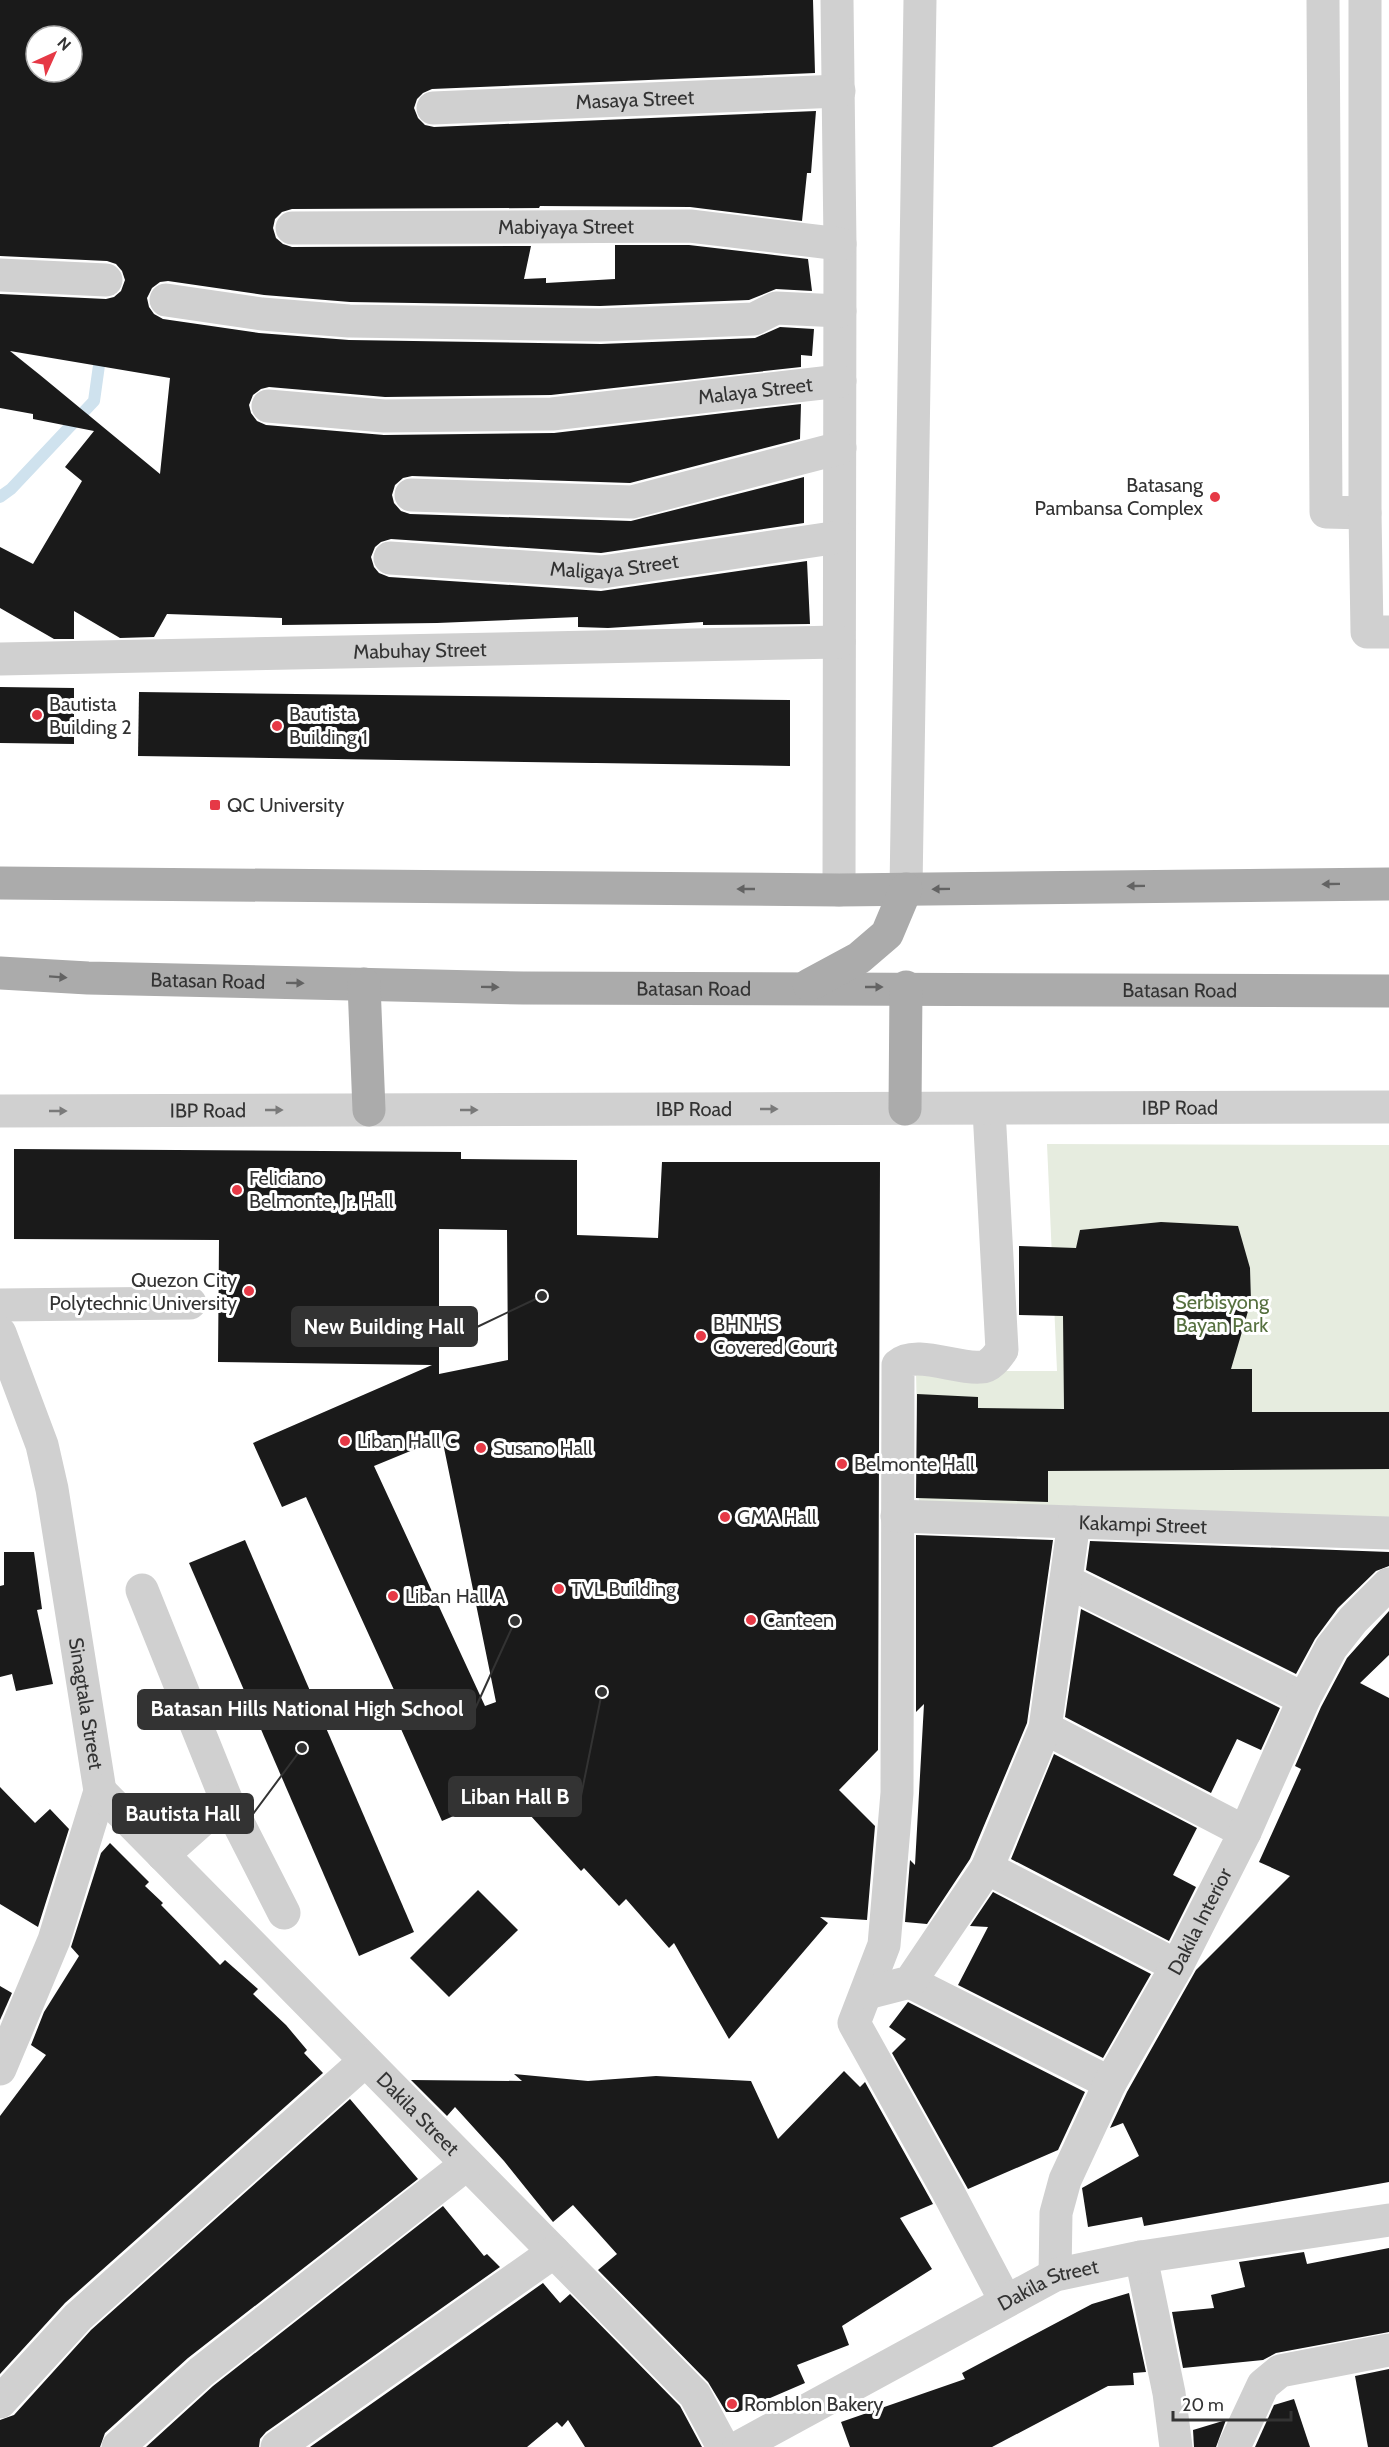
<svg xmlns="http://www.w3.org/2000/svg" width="1389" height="2447" font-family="Cabin,sans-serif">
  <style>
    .green { fill: #e6ecdf }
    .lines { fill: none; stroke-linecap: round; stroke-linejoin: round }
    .stream { stroke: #cfe2ee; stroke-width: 12 }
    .building { fill: #1a1a1a; fill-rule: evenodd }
    .minor { stroke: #d0d0d0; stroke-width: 33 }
    .major { stroke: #ababab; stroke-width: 33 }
    .oneway { fill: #636363 }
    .oneway2 { fill: #7a7a7a }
    .poi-dot { fill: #e63946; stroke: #fff; stroke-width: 2 }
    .labels { text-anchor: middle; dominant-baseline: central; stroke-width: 6; stroke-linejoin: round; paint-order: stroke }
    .street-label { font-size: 20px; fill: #333; stroke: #fff }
    .poi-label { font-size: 20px; fill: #333; stroke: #fff; text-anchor: start }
    .park-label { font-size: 20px; fill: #56703f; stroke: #fff }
    .leader { fill: none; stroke: #333; stroke-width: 2 }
    .callout-dot { fill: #333; stroke: #fff; stroke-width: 2 }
    .callout { fill: #333; stroke: #333; stroke-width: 2 }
    .callout-label { font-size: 21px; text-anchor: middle; font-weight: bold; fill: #fff }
  </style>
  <rect width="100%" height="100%" fill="#fff"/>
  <polygon class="green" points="1047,1144 1389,1145 1389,1521 919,1505 916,1371 1057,1371"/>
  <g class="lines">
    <polyline class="stream" points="0,497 11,489 94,401 101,351"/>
  </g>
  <g class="building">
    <path d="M0,0H813L815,73L432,89L423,93L417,99L414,108L418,118L425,125L434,127L816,111L811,173H807L802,221L690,207L540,206L539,208L292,209L282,212L275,219L273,228L276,238L283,244L292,247L531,246L524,279L546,278V283L615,279V245H689L808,259L812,291L776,289L749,300L600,306L350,302L264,295L168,281L160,282L152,288L147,298L149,307L154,314L163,319L259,333L349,340L601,344L755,338L780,327L814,329L812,356L801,355V367L551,395L385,397L269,387L261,389L253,395L249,405L251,413L257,421L266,425L384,435L554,433L801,404L800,439L630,483L412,476L403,478L395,485L392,495L394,503L401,511L410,514L631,521L804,477V523L601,553L391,539L381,542L375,547L371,557L374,567L379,573L389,577L601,591L807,561L810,624L703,625V622L608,628L578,627V617L437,623L282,625V618L167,614L154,637L120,638L74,611V639H54L0,608V547L33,564L82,481L65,467L94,431L33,419V414L0,408V294L106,299L114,297L121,291L125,280L122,271L116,264L107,261L0,256ZM36,36H72V72H36ZM10,351L170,378L160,474L40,375Z"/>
    <polygon points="0,687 74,688 74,744 0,743"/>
    <polygon points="139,692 790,700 790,766 138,756"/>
    <path d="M14,1149L461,1152V1159L577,1160V1235L658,1238L662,1162H880L878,1750L839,1790L875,1826L867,1920L820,1917L828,1923L729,2039L674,1943L669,1948L626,1899L619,1906L584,1868L581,1871L509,1792L442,1821L401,1729L410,1725L306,1497L282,1507L253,1443L432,1365L218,1362L219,1240L14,1239ZM439,1229L507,1230L508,1360L439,1374ZM442,1438L496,1702L485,1706L374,1466Z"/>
    <polygon points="1161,1222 1238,1226 1250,1268 1251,1301 1231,1369 1252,1369 1252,1412 1389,1412 1389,1469 1048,1471 1048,1502 916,1498 917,1394 978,1397 978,1408 1064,1409 1063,1316 1019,1315 1019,1246 1076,1248 1080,1230"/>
    <polygon points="916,1535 1053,1540 1027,1723 970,1859 927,1924 905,1922 910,1860 915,1865 924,1704 916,1712"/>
    <polygon points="245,1540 414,1932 359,1956 189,1563"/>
    <polygon points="1090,1541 1389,1552 1389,1566 1376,1571 1338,1608 1315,1639 1296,1674 1086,1570"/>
    <polygon points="4,1552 34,1552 42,1609 37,1610 53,1684 16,1691 12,1674 0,1677 0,1586 4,1585"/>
    <polygon points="1081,1609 1280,1708 1261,1750 1237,1739 1211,1793 1065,1717"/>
    <polygon points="1389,1611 1389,1655 1360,1683 1389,1698 1389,2182 1144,2226 1142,2217 1088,2227 1082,2188 1139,2156 1123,2123 1110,2128 1127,2092 1196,1970 1290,1876 1259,1862 1301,1769 1295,1766 1321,1707 1347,1658"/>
    <polygon points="1054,1754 1197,1828 1173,1875 1196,1887 1169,1941 1011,1859"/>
    <polygon points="0,1787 35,1823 50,1809 69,1829 38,1927 0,1904"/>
    <polygon points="110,1843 149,1882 145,1886 163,1903 161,1905 220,1965 225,1960 258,1989 253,1994 286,2025 307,2050 304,2053 323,2073 65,2303 0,2374 0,2116 46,2055 31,2045 44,2012 79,1956 71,1947 101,1853"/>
    <polygon points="478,1890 518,1930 449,1997 410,1958"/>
    <polygon points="993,1892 1151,1974 1103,2058 958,1985 988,1927 970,1926"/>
    <polygon points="0,1986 12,1993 0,2020"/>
    <polygon points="908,2002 1085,2092 1058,2150 968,2189 892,2053 906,2039 889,2027"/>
    <polygon points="844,2071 860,2087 865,2082 933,2204 900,2218 932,2269 842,2326 849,2345 797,2365 805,2383 738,2412 726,2412 708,2382 598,2270 617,2254 573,2205 553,2222 504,2161 455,2107 447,2116 411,2080 522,2081 514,2074 588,2081 656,2076 751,2081 778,2139"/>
    <polygon points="350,2099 418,2179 188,2358 105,2433 100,2447 0,2447 0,2420 14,2415 91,2330"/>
    <polygon points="443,2206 484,2256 487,2254 500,2267 266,2432 260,2439 259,2447 146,2447 213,2386"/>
    <polygon points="1389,2248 1389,2332 1276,2353 1263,2360 1183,2368 1172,2312 1214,2308 1211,2295 1245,2287 1239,2262 1304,2252 1307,2264"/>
    <polygon points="543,2283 560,2303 570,2294 680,2406 702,2447 585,2447 568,2420 562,2427 557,2422 527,2447 310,2447"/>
    <polygon points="1129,2293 1146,2372 1133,2373 1134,2385 1108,2386 992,2447 850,2447 841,2422 965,2379 962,2373 1092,2304"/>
    <polygon points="1389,2369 1389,2447 1368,2447 1355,2376"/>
    <polygon points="1294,2399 1310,2447 1255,2447 1274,2405"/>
    <polygon points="1226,2420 1216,2447 1194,2447 1193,2430"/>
  </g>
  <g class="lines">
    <g class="minor">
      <polyline points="837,0 840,244 839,890"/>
      <polyline points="1323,0 1326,512 1365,513"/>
      <polyline points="1365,0 1365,513 1367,632 1389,632"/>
      <path id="s1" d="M433,108L839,91"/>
      <path id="s2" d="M292,228L690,226L840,244"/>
      <polyline points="0,275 106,280"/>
      <polyline points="166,300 262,314 349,321 600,325 754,319 776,308 840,311"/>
      <path id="s3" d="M268,406L384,416L552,414L840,381"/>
      <polyline points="411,495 632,502 840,448"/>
      <path id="s4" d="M390,558L602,572L839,537"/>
      <path id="s5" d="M0,659L839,642"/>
      <polyline points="906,889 920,0"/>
      <path d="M989,1110L1002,1350C997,1357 990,1367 981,1367C958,1370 916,1349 898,1365L897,1793L884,1945L854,2023L947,2190L1005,2300"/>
      <path id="s6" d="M0,1111L1389,1107"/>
      <polyline points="0,1305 190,1303"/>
      <path id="s7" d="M0,1333L42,1445L52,1489L100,1791L54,1940L0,2069"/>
      <path id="s8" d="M897,1516L1389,1533"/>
      <polyline points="1066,1581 1304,1699"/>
      <polyline points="142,1590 226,1799 163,1855"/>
      <polyline points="1045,1728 1245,1832"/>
      <path id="s9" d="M100,1791L695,2395L723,2447"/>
      <polyline points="226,1799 284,1913"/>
      <polyline points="987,1868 1177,1966"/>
      <polyline points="910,1982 1110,2083"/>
      <polyline points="867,1993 910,1982 987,1868 1045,1728 1074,1522"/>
      <polyline points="1141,2257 1169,2393 1176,2447"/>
      <path id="s10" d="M1055,2275L1056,2213L1065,2180L1110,2083L1177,1966L1245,1832L1304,1699L1331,1648L1353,1620L1389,1584"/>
      <polyline points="0,2402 78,2317 365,2061"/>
      <polyline points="118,2447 201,2372 467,2164"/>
      <polyline points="277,2447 554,2252"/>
      <path id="s11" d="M739,2447L1055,2275L1141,2257L1389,2220"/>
      <polyline points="1234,2447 1263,2385 1280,2371 1389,2350"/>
    </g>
    <g class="major">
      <polyline points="0,883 839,890 1389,884"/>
      <path id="s12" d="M0,973L88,978L523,988L1389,991"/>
      <polyline points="364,984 369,1110"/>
      <polyline points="809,985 859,958 887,934 906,889"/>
      <polyline points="905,1109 906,987"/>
    </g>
  </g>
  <defs><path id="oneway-solid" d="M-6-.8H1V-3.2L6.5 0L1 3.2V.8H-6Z" transform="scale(1.5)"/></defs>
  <g class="oneway">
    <use href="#oneway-solid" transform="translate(1331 884) rotate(179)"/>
    <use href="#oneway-solid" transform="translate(1136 886) rotate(179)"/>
    <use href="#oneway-solid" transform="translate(746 889) rotate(-180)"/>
    <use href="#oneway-solid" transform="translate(941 889) rotate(179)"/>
    <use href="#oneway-solid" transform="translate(58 977) rotate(4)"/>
    <use href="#oneway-solid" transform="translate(295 983) rotate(1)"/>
    <use href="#oneway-solid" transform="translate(490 987) rotate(1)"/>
    <use href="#oneway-solid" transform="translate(874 987)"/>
  </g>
  <g class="oneway2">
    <use href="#oneway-solid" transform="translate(769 1109)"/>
    <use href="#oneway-solid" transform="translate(274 1110)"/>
    <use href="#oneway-solid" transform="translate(469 1110)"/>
    <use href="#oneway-solid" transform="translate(58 1111)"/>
  </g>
  <g class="poi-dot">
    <circle cx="1215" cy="497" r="6"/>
    <circle cx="37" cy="715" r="6"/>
    <circle cx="277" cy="726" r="6"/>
    <rect x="209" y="799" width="12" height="12" rx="3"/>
    <circle cx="237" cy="1190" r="6"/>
    <circle cx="249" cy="1291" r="6"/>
    <circle cx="701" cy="1336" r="6"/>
    <circle cx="345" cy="1441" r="6"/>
    <circle cx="481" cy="1448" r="6"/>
    <circle cx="842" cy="1464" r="6"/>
    <circle cx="725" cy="1517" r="6"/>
    <circle cx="559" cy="1589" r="6"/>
    <circle cx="393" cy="1596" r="6"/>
    <circle cx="751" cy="1620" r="6"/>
    <circle cx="732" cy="2404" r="6"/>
  </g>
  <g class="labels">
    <g class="street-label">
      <text stroke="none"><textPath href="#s1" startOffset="202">Masaya Street</textPath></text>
      <text stroke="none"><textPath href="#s2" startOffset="274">Mabiyaya Street</textPath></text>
      <text stroke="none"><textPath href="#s3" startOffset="489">Malaya Street</textPath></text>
      <text stroke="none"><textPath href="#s4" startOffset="225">Maligaya Street</textPath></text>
      <text stroke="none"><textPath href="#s5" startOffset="420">Mabuhay Street</textPath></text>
      <text stroke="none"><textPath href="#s12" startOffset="208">Batasan Road</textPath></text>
      <text stroke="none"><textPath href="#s12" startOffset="694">Batasan Road</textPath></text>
      <text stroke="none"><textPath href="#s12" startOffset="1180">Batasan Road</textPath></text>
      <text stroke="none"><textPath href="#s6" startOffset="694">IBP Road</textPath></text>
      <text stroke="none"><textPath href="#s6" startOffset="1180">IBP Road</textPath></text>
      <text stroke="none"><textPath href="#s6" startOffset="208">IBP Road</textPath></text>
      <text stroke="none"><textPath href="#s8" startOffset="246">Kakampi Street</textPath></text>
      <text stroke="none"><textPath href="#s7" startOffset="382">Sinagtala Street</textPath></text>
      <text stroke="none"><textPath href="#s10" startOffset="388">Dakila Interior</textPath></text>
      <text stroke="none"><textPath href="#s9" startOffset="453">Dakila Street</textPath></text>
      <text stroke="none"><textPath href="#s11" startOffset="350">Dakila Street</textPath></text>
    </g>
    <g class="poi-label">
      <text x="1203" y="485" text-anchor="end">Batasang<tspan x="1203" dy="23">Pambansa Complex</tspan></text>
      <text x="49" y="704">Bautista<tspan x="49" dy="23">Building 2</tspan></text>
      <text x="289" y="714">Bautista<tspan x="289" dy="23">Building 1</tspan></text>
      <text x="227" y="805">QC University</text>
      <text x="249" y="1178">Feliciano<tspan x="249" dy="23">Belmonte, Jr. Hall</tspan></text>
      <text x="237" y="1280" text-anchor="end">Quezon City<tspan x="237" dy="23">Polytechnic University</tspan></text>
      <text x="713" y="1324">BHNHS<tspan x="713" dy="23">Covered Court</tspan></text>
      <text x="357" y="1441">Liban Hall C</text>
      <text x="493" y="1448">Susano Hall</text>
      <text x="854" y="1464">Belmonte Hall</text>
      <text x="737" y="1517">GMA Hall</text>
      <text x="571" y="1589">TVL Building</text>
      <text x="405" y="1596">Liban Hall A</text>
      <text x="763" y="1620">Canteen</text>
      <text x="744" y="2404">Romblon Bakery</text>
    </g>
    <g class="park-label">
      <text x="1222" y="1302">Serbisyong<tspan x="1222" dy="23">Bayan Park</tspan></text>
    </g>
  </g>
  <path class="leader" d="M542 1296L477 1327M515 1621L475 1709M602 1692L581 1796M302 1748L253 1814"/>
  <g class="callout-dot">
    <circle cx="542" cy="1296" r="6"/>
    <circle cx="515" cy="1621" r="6"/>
    <circle cx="602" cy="1692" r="6"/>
    <circle cx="302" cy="1748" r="6"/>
  </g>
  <g class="callout">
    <rect x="292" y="1307" width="185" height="39" rx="6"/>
    <rect x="138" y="1690" width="337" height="39" rx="6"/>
    <rect x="449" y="1777" width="132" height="39" rx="6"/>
    <rect x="113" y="1794" width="140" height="39" rx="6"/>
  </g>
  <g class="callout-label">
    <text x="384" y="1334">New Building Hall</text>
    <text x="307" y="1716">Batasan Hills National High School</text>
    <text x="515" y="1804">Liban Hall B</text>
    <text x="183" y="1821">Bautista Hall</text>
  </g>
  <g transform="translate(54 54) rotate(45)"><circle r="28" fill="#ffffff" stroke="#adadad" stroke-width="1.5"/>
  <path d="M0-4.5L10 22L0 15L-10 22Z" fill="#e63946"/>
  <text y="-9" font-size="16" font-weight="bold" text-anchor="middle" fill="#333333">N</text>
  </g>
  <path d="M1173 2411v9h118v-9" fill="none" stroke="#333333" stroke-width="3"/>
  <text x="1182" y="2411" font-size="18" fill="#333333" stroke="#ffffff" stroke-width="4.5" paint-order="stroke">20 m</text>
</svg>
